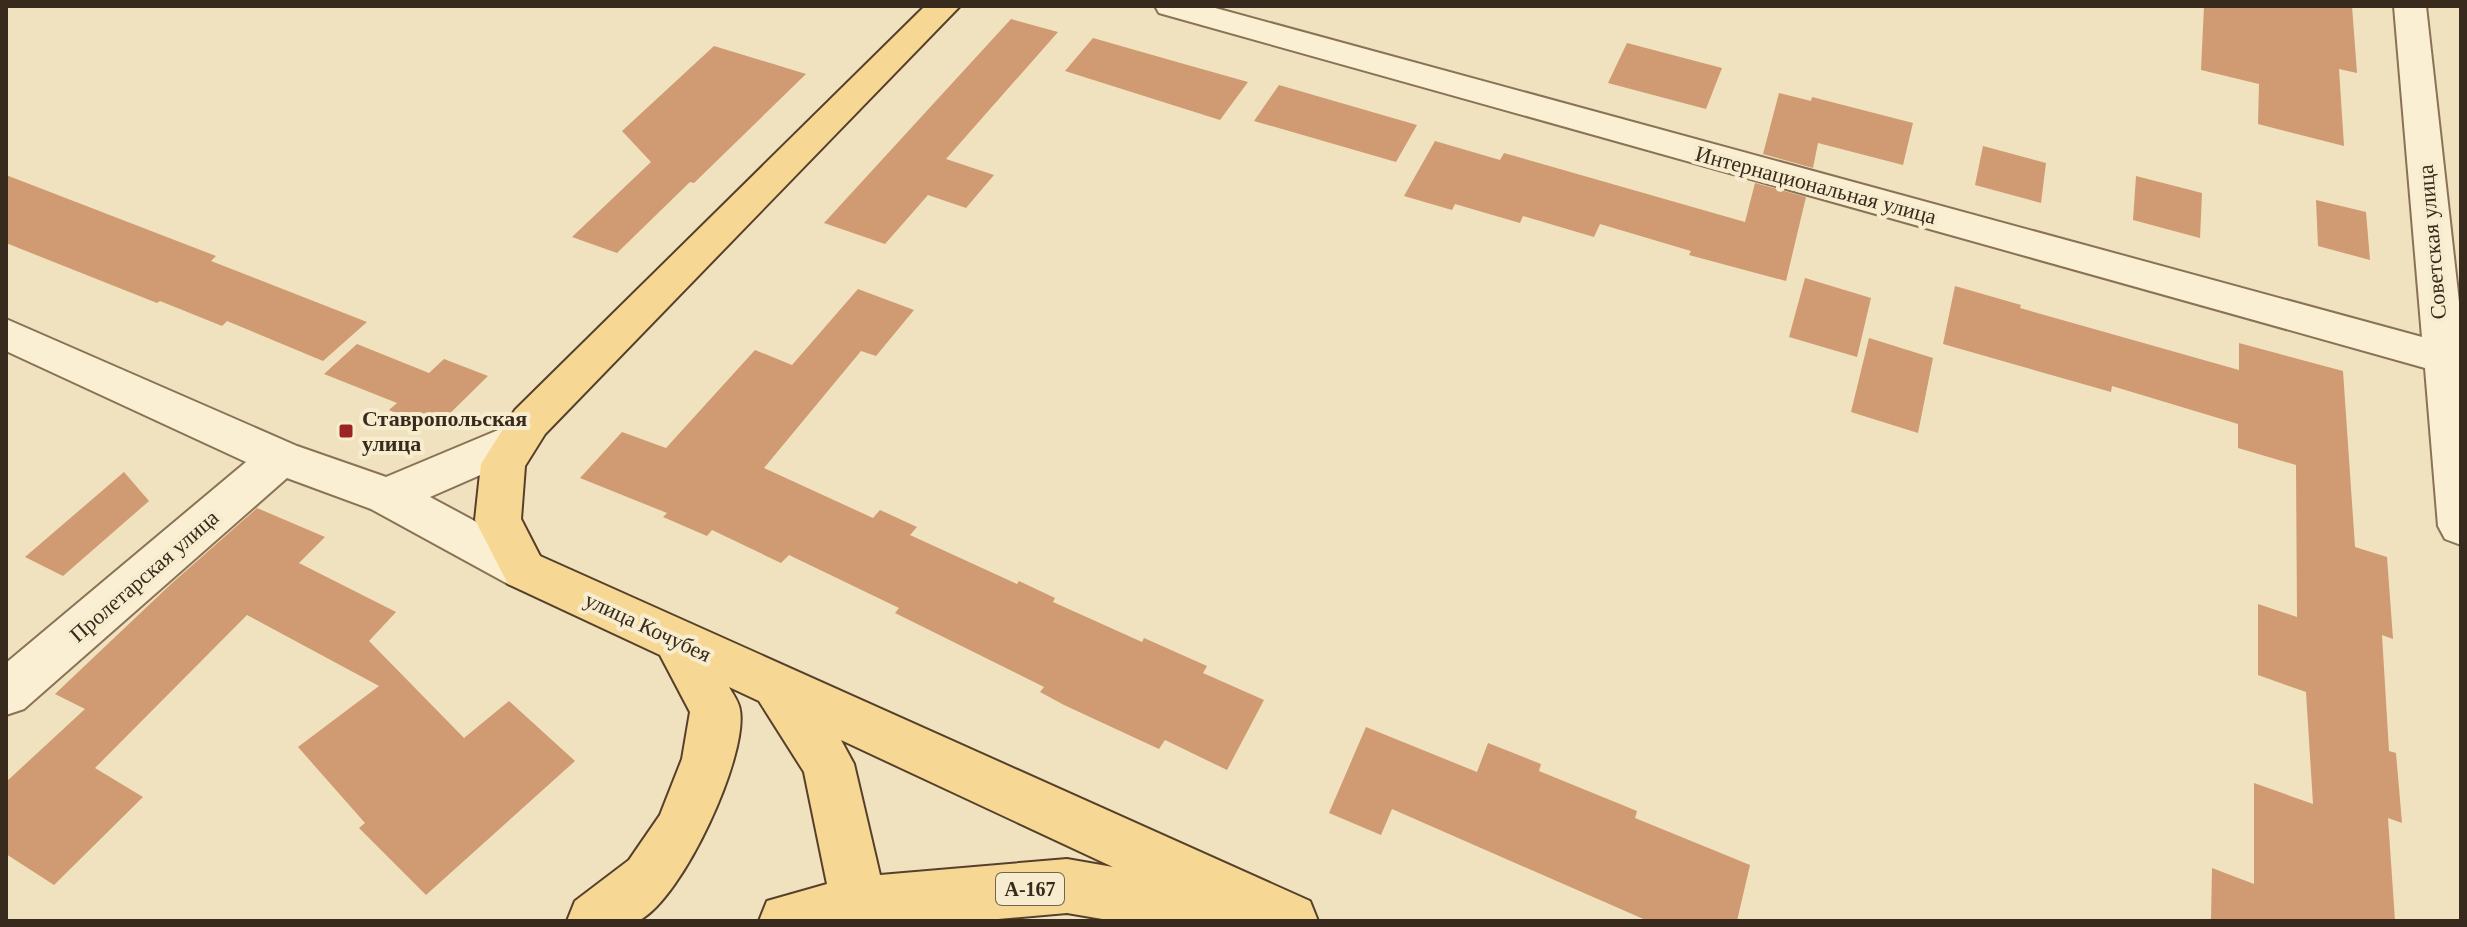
<svg xmlns="http://www.w3.org/2000/svg" width="2467" height="927" font-family="Georgia,serif">
  <style>
    .building { fill: #d09a72 }
    .lines { fill: none; stroke-linecap: round; stroke-linejoin: round }
    .minor-casing { stroke: #897256; stroke-width: 4 }
    .major-casing { stroke: #56402b; stroke-width: 4 }
    .minor { fill: #faefd2; fill-rule: evenodd }
    .major { fill: #f6d894; fill-rule: evenodd }
    .poi-dot { fill: #9b2423; stroke: #f7ecce; stroke-width: 3 }
    .labels { text-anchor: middle; dominant-baseline: central; stroke-width: 8; stroke-linejoin: round; paint-order: stroke }
    .shield { fill: #f7ecce; stroke: #716451; stroke-width: 2 }
    .shield-label { font-size: 20px; font-weight: bold; fill: #382a1c }
    .street-label { font-size: 22px; fill: #382a1c; stroke: #f7ecce }
    .poi-label { font-size: 22px; font-weight: bold; fill: #382a1c; stroke: #f7ecce; text-anchor: start }
  </style>
  <rect width="100%" height="100%" fill="#f0e2be"/>
  <g class="building">
    <polygon points="2204,6 2352,6 2357,73 2339,69 2344,146 2258,124 2259,84 2201,70"/>
    <polygon points="1011,19 1058,32 946,159 994,175 966,208 928,195 885,244 824,223"/>
    <polygon points="1093,38 1184,64 1248,82 1220,120 1065,71"/>
    <polygon points="1627,43 1722,68 1706,109 1608,83"/>
    <polygon points="714,46 806,74 694,183 690,182 617,253 572,237 651,162 622,131"/>
    <polygon points="1279,85 1417,125 1396,162 1254,121"/>
    <polygon points="1779,93 1811,101 1812,97 1913,123 1903,165 1818,143 1813,168 1763,154"/>
    <polygon points="1435,141 1500,160 1504,153 1745,222 1755,183 1806,197 1786,281 1689,255 1691,251 1600,224 1594,237 1523,216 1520,223 1455,204 1452,210 1404,196"/>
    <polygon points="1983,146 2046,163 2041,203 1975,185"/>
    <polygon points="6,175 216,256 211,261 367,322 323,361 227,321 222,326 160,301 157,303 6,243"/>
    <polygon points="2136,176 2202,193 2200,238 2133,220"/>
    <polygon points="2316,200 2366,212 2370,260 2318,246"/>
    <polygon points="1805,278 1871,298 1857,357 1789,337"/>
    <polygon points="1955,286 2021,305 2020,308 2239,370 2239,343 2343,371 2355,547 2387,557 2393,639 2382,635 2389,751 2396,753 2402,823 2388,818 2395,921 2211,921 2212,868 2254,884 2254,783 2313,804 2306,692 2258,675 2258,604 2297,617 2296,465 2238,448 2238,424 2112,386 2111,392 1943,344"/>
    <polygon points="858,289 914,310 876,356 861,351 764,468 873,518 880,510 917,527 910,535 1017,584 1019,581 1055,598 1053,602 1142,642 1144,638 1207,666 1203,673 1264,700 1227,770 1165,740 1159,749 1064,705 1040,692 1044,687 895,613 899,608 789,555 781,563 712,530 707,536 663,517 667,513 580,478 622,432 666,448 755,350 792,365"/>
    <polygon points="1869,338 1933,358 1918,433 1851,412"/>
    <polygon points="357,344 429,373 444,359 488,376 434,429 389,410 397,403 324,374"/>
    <polygon points="124,472 149,501 63,576 25,557"/>
    <polygon points="257,508 325,537 299,563 396,612 369,641 464,738 509,701 575,761 426,895 359,828 365,823 298,747 379,686 247,615 95,768 143,797 54,885 6,854 6,782 85,709 55,694 171,584"/>
    <polygon points="1366,727 1477,772 1488,743 1541,764 1539,771 1637,811 1635,818 1750,865 1737,921 1648,921 1392,809 1381,835 1329,813"/>
  </g>
  <g class="lines">
    <g class="minor-casing">
      <g id="minor">
        <polygon points="1155,6 1208,6 2422,337 2394,6 2426,6 2461,320 2461,545 2445,539 2438,526 2425,368 1159,13"/>
        <polygon points="6,319 297,446 386,477 503,428 518,423 533,428 540,440 533,452 430,497 540,556 547,570 540,584 524,590 508,584 371,509 287,478 24,709 6,715 6,663 246,462 6,351"/>
      </g>
    </g>
    <g class="major-casing">
      <path id="major" d="M925,6H960L545,434L525,466L521,519L540,556L1310,901L1318,921H1114L1067,913L975,921H759L767,901L827,884L804,772L759,701L729,687C733,694 739,702 740,710C748,756 683,897 640,920C628,926 583,921 567,921L575,901L629,860L660,815L682,759L690,712L660,655L508,584L475,520L481,464L515,410ZM841,740L1113,867L1067,859L880,875L854,764Z"/>
    </g>
    <use href="#minor" class="minor"/>
    <use href="#major" class="major"/>
  </g>
  <rect class="poi-dot" x="338" y="423" width="16" height="16" rx="4"/>
  <g class="labels">
    <rect class="shield" x="996" y="873" width="68" height="32" rx="6"/>
    <g class="shield-label">
      <text x="1030" y="889">А-167</text>
    </g>
    <g class="street-label">
      <text transform="translate(1816 185) rotate(15)">Интернациональная улица</text>
      <text transform="translate(2432 242) rotate(-95)">Советская улица</text>
      <text transform="translate(144 576) rotate(-41)">Пролетарская улица</text>
      <text transform="translate(648 627) rotate(25)">улица Кочубея</text>
    </g>
    <g class="poi-label">
      <text x="362" y="418">Ставропольская<tspan x="362" dy="25">улица</tspan></text>
    </g>
  </g>
  <rect width="2467" height="927" fill="none" stroke="#382a1c" stroke-width="16"/>
</svg>
